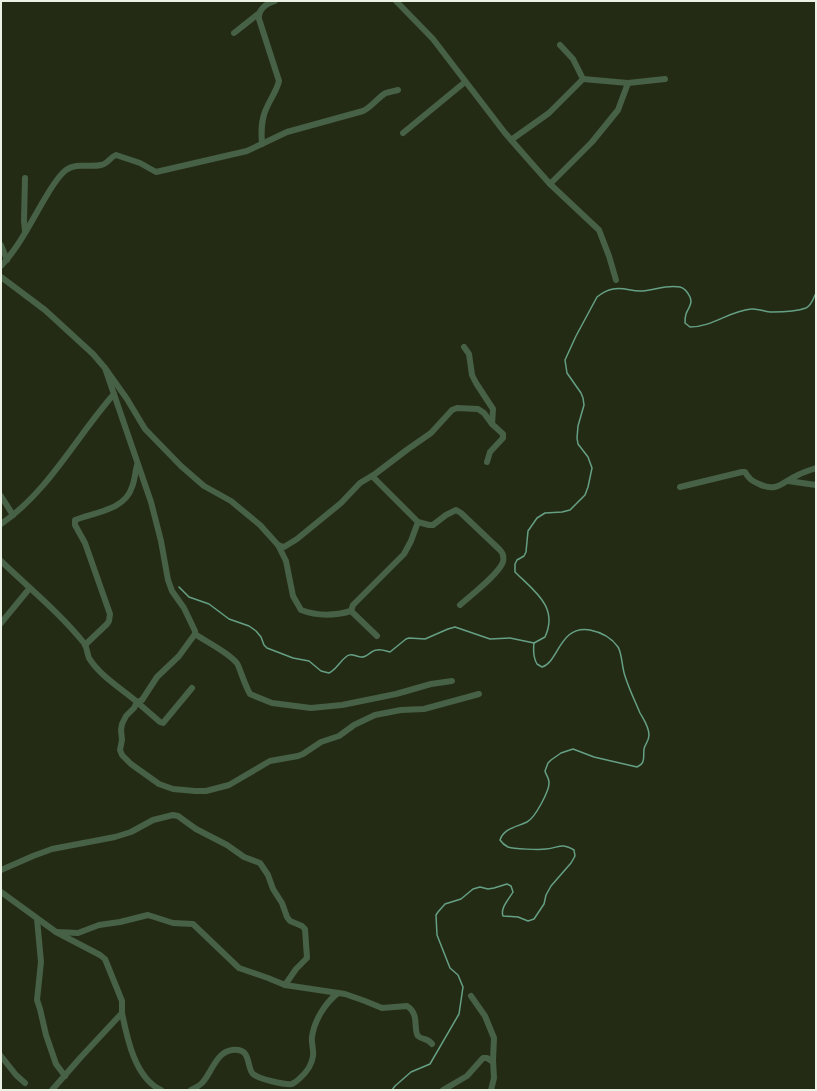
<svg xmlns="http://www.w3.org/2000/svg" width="817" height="1091" font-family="'Exo 2',sans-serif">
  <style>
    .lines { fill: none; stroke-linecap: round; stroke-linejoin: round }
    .stream { stroke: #65a084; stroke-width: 1.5 }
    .minor { stroke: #476146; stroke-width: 6 }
  </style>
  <rect width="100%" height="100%" fill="#242b15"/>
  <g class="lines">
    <g class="stream">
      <path d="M179,587L189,597L209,604L229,619L249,626L256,631L261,637L264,645L267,648L293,658L309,661L321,671L329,673C337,669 339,662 347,656C352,652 355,657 361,657C367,658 371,650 377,650C381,649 386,651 390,652L406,639L409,638L425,639L448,629L455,627L490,639L510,638L534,643"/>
      <path d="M534,643L545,637C559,607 534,591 515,572V564L517,560L524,556L526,552L528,531L537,518L545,513L562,512L570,510L585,495L588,487L592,468L588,457L578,444L577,438L578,426L584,405L583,398L581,393L567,373L565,360L576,336L597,297C602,293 607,290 613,289C624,287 630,291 640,291C653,291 666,284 680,287C684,288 688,293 690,297C693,304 688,308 686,314C685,317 685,320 685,323L690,327C713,327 729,311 751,309C758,308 765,312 772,312C781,312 798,311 806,308C812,305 813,299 816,293"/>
      <path d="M392,1090L395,1086L411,1072L430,1064L459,1014L463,987L458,975L450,968L437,935L436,915L438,912L445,904L461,899L473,889L480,887L488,889L494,888L507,884L511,886L513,892C509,899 500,908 503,916L518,917L528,921L534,919L544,904L546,895L551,886L571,863L575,856L574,850C561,842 559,848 546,849C540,850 513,849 508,847C504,845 502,843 500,840C504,828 517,827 527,822C535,818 550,790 549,782C549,778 546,775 545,771L548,763L551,760L561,753L573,749L594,757L637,767C646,763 643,757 644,749C645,744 649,741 649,735C649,727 644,720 640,713C635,701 629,689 625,676C622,668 622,653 618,647C611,637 600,632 590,630C559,625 559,662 542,667L537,664C533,657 533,651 534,643"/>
    </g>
    <g class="minor">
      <polyline points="396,1 433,39 505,133 534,166 550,184 599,230 609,256 616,280"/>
      <polyline points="234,33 258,14"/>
      <polyline points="560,45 573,59 583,79 628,83 665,79"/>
      <polyline points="403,133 465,82"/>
      <polyline points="511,140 549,113 583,79"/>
      <path d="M262,144C261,131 261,119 267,107C271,98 277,90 279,81L259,19C258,9 266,4 275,1"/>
      <polyline points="25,178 24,221 25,231"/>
      <polyline points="550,184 592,142 618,110 628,83"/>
      <polyline points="1,245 7,260"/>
      <path d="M1,266C19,247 31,222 44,200C50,190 57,177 66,170C77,162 89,168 101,165C108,164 110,157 116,155L140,163L156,172L247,151L287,132L363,111C372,107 378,97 386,93C389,92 394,91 398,90"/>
      <path d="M1,277L45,310L93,354L105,368L127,399L145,429L181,466L204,486L231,501L260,525L278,545L286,561L293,596L301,610C317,616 334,616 351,611L377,636"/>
      <polyline points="464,347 469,354 472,375 476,383 493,409 492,424 503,434 503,438 490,452 487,462"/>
      <path d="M372,476L418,522L429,525H433L446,515L456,510L461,513L500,550C503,553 504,557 503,562C498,575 471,595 460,605"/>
      <polyline points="788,481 816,485"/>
      <path d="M680,487L742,472H745C749,479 752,481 759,484C777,493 782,482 798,475C804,472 810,470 816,468"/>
      <polyline points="1,496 13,515"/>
      <path d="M1,524C49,491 76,437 114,394"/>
      <polyline points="278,545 284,547 297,539 341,503 360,483 375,474 408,449 431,433 452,410 457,408 478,409 484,413 492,424"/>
      <path d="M1,561C29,588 60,613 84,643C87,647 87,653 89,658C99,675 122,689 137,702L142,700L157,677L179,656L195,634V631L184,608L172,591L168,580L161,541L151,502L105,368"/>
      <polyline points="351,611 353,605 404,554 411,541 418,522"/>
      <polyline points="1,623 29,589"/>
      <path d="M195,634C205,641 233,655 238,665C242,675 245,685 250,694L272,703L311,708L342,705L396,694L431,684L452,681"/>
      <path d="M85,645L107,624L109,621L110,614L85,543L75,525V520C95,512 125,510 132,487C135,480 135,472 137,465"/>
      <polyline points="192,688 163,723 160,722 137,702 134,708 126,716 122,724 121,730 122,740 120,750 122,755 131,764 159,784 173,789 195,791 206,791 229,785 270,761 298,756 303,754 321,742 339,736 354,725 375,715 401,710 424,709 479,694"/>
      <polyline points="1,870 33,856 52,849 115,837 131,832 153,820 173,815 178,816 196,829 227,845 244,857 260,863 268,875 273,889 282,903 287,917 290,921 302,926 305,929 307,958 296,969 285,985"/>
      <polyline points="1,892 56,932 100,955 105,959 122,1001 122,1013 81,1057 52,1090"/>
      <polyline points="37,919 41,962 37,1000 40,1009 46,1035 56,1064 65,1076"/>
      <path d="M56,932L78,933L99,925L120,922L148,915L173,923L193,924L239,968L268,978L285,985L345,994L365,1001L382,1008L407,1006C420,1014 413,1030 418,1036C422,1040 428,1038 432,1044"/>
      <polyline points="471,996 485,1016 494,1038 493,1060 494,1078 491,1090"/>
      <path d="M122,1013C127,1038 135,1078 161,1090"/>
      <polyline points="1,1056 16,1075 25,1083"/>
      <path d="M191,1090C195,1088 199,1086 202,1083C211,1074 216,1052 232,1050C252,1047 246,1067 253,1074C259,1079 284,1085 292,1084C294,1083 297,1081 299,1079C306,1073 312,1064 313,1056C314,1050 311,1043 312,1037C314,1021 325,1003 338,993"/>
      <polyline points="443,1090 467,1076 483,1058 487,1058 493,1062"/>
    </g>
  </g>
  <rect width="817" height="1091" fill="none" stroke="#ebf1e3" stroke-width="4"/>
</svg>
